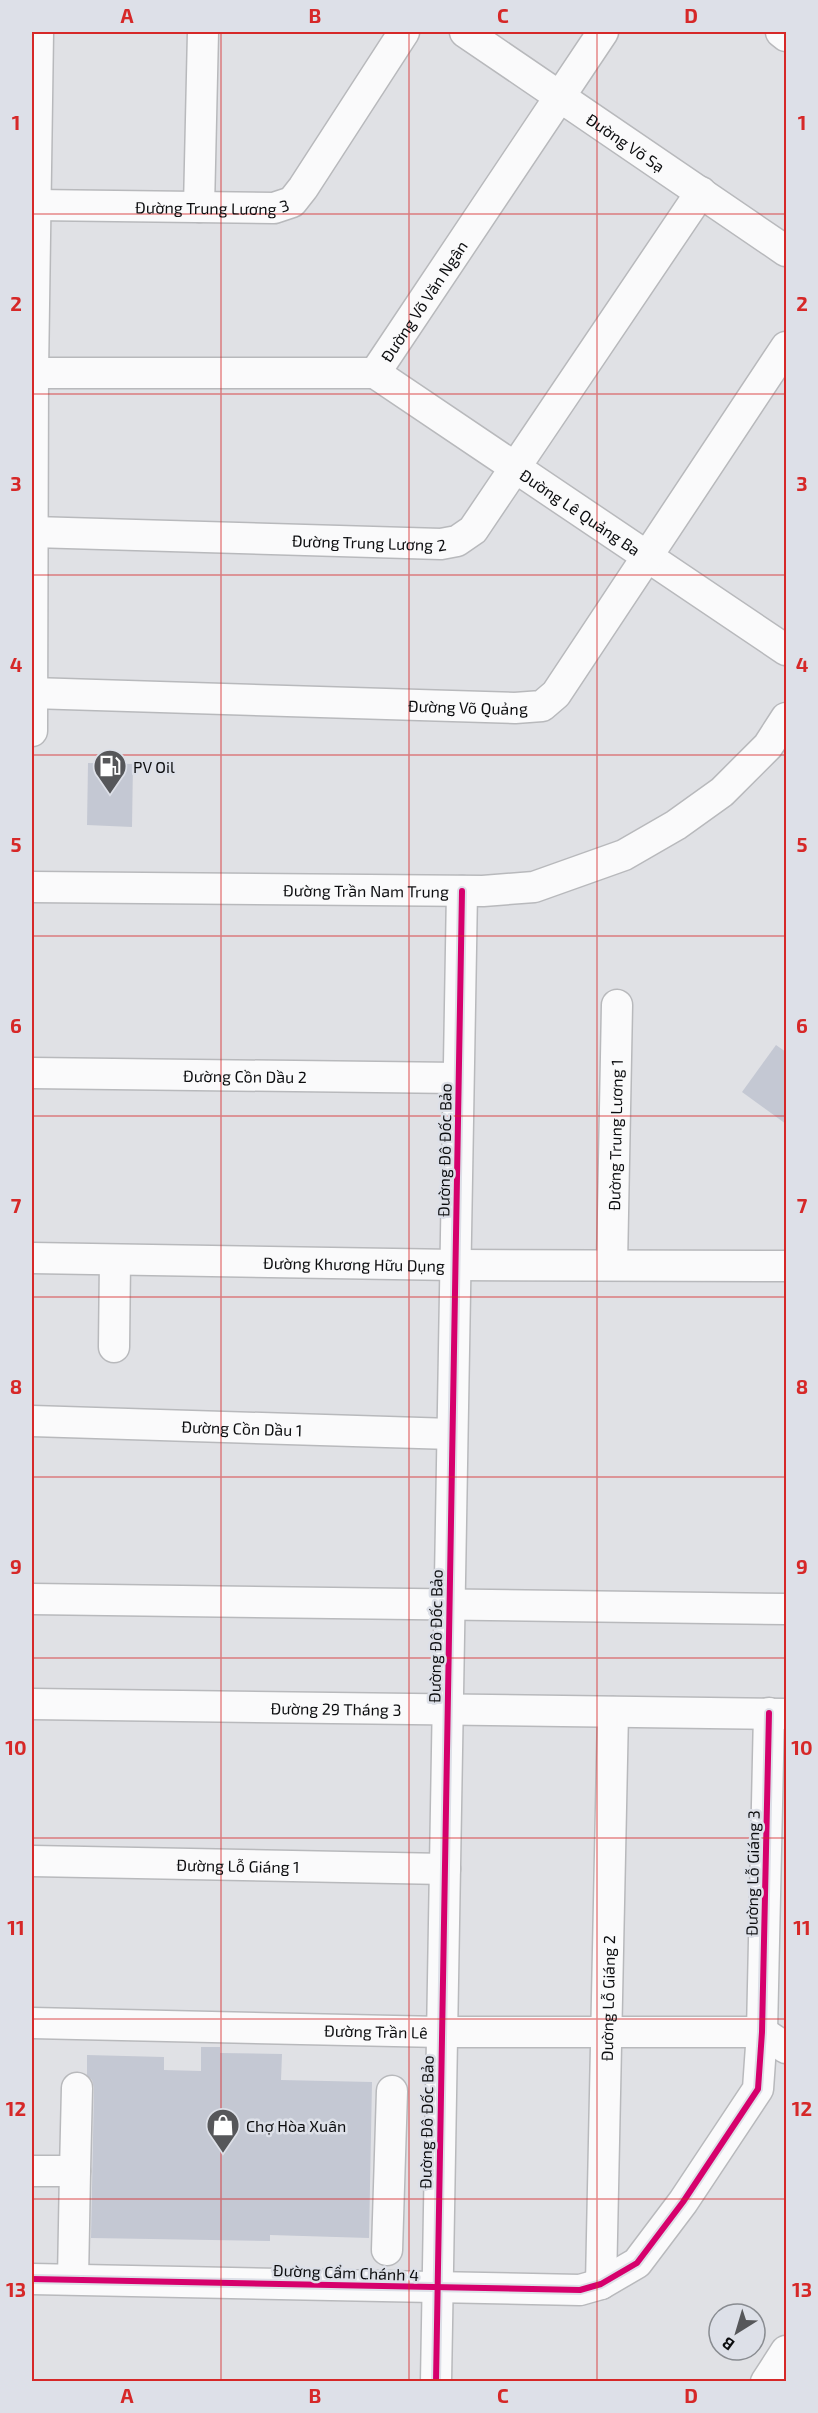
<svg xmlns="http://www.w3.org/2000/svg" width="818" height="2413" font-family="'Exo 2',sans-serif">
  <style>
    .building { fill: #c4c8d3 }
    .lines { fill: none; stroke-linecap: round; stroke-linejoin: round }
    .minor-casing { stroke: #b8b9bc; stroke-width: 33 }
    .minor { stroke: #fafafb; stroke-width: 30 }
    .cycleway-casing { stroke: #dde0e8; stroke-width: 10 }
    .cycleway { stroke: #d6006c; stroke-width: 6 }
    .grid { fill: none; stroke: #d62828; stroke-width: 1.5; stroke-opacity: 0.55 }
    .labels { text-anchor: middle; dominant-baseline: central; stroke-width: 5; stroke-linejoin: round; paint-order: stroke }
    .street-label { font-size: 16px; fill: #0c0d0f; stroke: #dde0e8 }
    .poi-label { font-size: 16px; fill: #0c0d0f; stroke: #dde0e8; text-anchor: start }
    .neatline { fill: none; stroke: #d62828; stroke-width: 2 }
    .grid-label { font-size: 20px; text-anchor: middle; font-weight: bold; fill: #d62828 }
  </style>
  <rect width="100%" height="100%" fill="#e0e1e5"/>
  <g class="building">
    <polygon points="88,763 133,764 132,827 87,825"/>
    <polygon points="776,1045 786,1052 786,1124 742,1092"/>
    <polygon points="201,2047 220,2047 220,2053 282,2054 281,2080 372,2082 369,2238 270,2235 270,2241 91,2238 94,2088 92,2080 87,2075 87,2055 164,2057 164,2070 201,2071"/>
  </g>
  <g class="lines">
    <g class="minor-casing">
      <g id="minor">
        <path id="s1" d="M465,32L786,251"/>
        <polyline points="781,32 786,36"/>
        <path id="s2" d="M35,205L274,208L292,202L303,188L404,32"/>
        <polyline points="199,207 203,32"/>
        <polyline points="32,373 375,373"/>
        <path id="s3" d="M375,373L786,650"/>
        <path id="s4" d="M375,373L603,32"/>
        <path id="s5" d="M33,532L441,544L457,541L473,530L701,192"/>
        <path id="s6" d="M32,693L515,708L542,706L556,694L786,347"/>
        <polyline points="32,731 33,373 38,32"/>
        <path id="s7" d="M32,887L483,891L534,887L624,855L676,825L722,792L768,746L786,718"/>
        <path id="s8" d="M32,1073L458,1078"/>
        <path id="s9" d="M32,1258L455,1265L786,1266"/>
        <path id="s10" d="M612,1265L617,1005"/>
        <polyline points="114,1347 115,1261"/>
        <path id="s11" d="M32,1421L452,1434"/>
        <polyline points="32,1599 786,1609"/>
        <path id="s12" d="M32,1704L786,1714"/>
        <path id="s13" d="M32,1861L445,1869"/>
        <path id="s14" d="M32,2023L441,2032H762L786,2048"/>
        <polyline points="32,2171 75,2171 73,2279"/>
        <polyline points="75,2171 77,2088"/>
        <polyline points="387,2250 392,2091"/>
        <polyline points="32,2279 580,2290 601,2284 637,2263 683,2202 758,2089 762,2032 769,1713"/>
        <path id="s15" d="M601,2284L613,1712"/>
        <polyline points="436,2382 462,891"/>
        <polyline points="766,2382 786,2351"/>
      </g>
    </g>
    <use href="#minor" class="minor"/>
    <g class="cycleway-casing">
      <g id="cycleway">
        <polyline points="32,2279 580,2290 601,2284 637,2263 683,2202 758,2089 762,2032 769,1713"/>
        <polyline points="436,2382 462,891"/>
      </g>
    </g>
    <use href="#cycleway" class="cycleway"/>
  </g>
  <path class="grid" d="M221,32V2382M409,32V2382M597,32V2382M32,214H786M32,394H786M32,575H786M32,755H786M32,936H786M32,1116H786M32,1297H786M32,1477H786M32,1658H786M32,1838H786M32,2019H786M32,2199H786"/>
  <defs>
    <g id="fuel-pin" transform="scale(1.725)"><path d="M0 17L-7.5 6A9.5 9.5 0 1 1 7.5 6Z" fill="#56575a" stroke="#dde0e8"/><path d="M-5.5-6h7V0h2V4h1.3V-2.5L3-4.5l.8-.8L6-3V5H2.5V1h-1V6h-7ZM-4.2-4.7v3.2H.2V-4.7Z" fill="#fff"/></g>
    <g id="shop-pin" transform="scale(1.725)"><path d="M0 17L-7.5 6A9.5 9.5 0 1 1 7.5 6Z" fill="#56575a" stroke="#dde0e8"/><path d="M-5-2.5h2.3a2.7 3.5 0 0 1 5.4 0H5L5.5 6h-11ZM-1.5-2.5h3a1.5 2.3 0 0 0-3 0Z" fill="#fff"/></g>
  </defs>
  <g fill-rule="evenodd">
    <use href="#fuel-pin" x="110" y="766"/>
    <use href="#shop-pin" x="223" y="2125"/>
  </g>
  <g class="labels">
    <g class="street-label">
      <text stroke="none"><textPath href="#s1" startOffset="195">Đường Võ Sạ</textPath></text>
      <text stroke="none"><textPath href="#s2" startOffset="177">Đường Trung Lương 3</textPath></text>
      <text stroke="none"><textPath href="#s4" startOffset="87">Đường Võ Văn Ngân</textPath></text>
      <text stroke="none"><textPath href="#s3" startOffset="248">Đường Lê Quảng Ba</textPath></text>
      <text stroke="none"><textPath href="#s5" startOffset="336">Đường Trung Lương 2</textPath></text>
      <text stroke="none"><textPath href="#s6" startOffset="436">Đường Võ Quảng</textPath></text>
      <text stroke="none"><textPath href="#s7" startOffset="334">Đường Trần Nam Trung</textPath></text>
      <text stroke="none"><textPath href="#s8" startOffset="213">Đường Cồn Dầu 2</textPath></text>
      <text stroke="none"><textPath href="#s10" startOffset="130">Đường Trung Lương 1</textPath></text>
      <text transform="translate(444 1150) rotate(-89)">Đường Đô Đốc Bảo</text>
      <text stroke="none"><textPath href="#s9" startOffset="322">Đường Khương Hữu Dụng</textPath></text>
      <text stroke="none"><textPath href="#s11" startOffset="210">Đường Cồn Dầu 1</textPath></text>
      <text transform="translate(435 1636) rotate(-89)">Đường Đô Đốc Bảo</text>
      <text stroke="none"><textPath href="#s12" startOffset="304">Đường 29 Tháng 3</textPath></text>
      <text stroke="none"><textPath href="#s13" startOffset="206">Đường Lỗ Giáng 1</textPath></text>
      <text transform="translate(752 1873) rotate(-89)">Đường Lỗ Giáng 3</text>
      <text stroke="none"><textPath href="#s15" startOffset="286">Đường Lỗ Giáng 2</textPath></text>
      <text stroke="none"><textPath href="#s14" startOffset="344">Đường Trần Lê</textPath></text>
      <text transform="translate(426 2122) rotate(-89)">Đường Đô Đốc Bảo</text>
      <text transform="translate(346 2272) rotate(2)">Đường Cẩm Chánh 4</text>
    </g>
    <g class="poi-label">
      <text x="133" y="766">PV Oil</text>
      <text x="246" y="2125">Chợ Hòa Xuân</text>
    </g>
  </g>
  <rect width="818" height="2413" fill="none" stroke="#dde0e8" stroke-width="66"/>
  <g transform="translate(737 2332) rotate(217)"><circle r="28" fill="#dde0e8" stroke="#898c91" stroke-width="1.5"/>
  <path d="M0-4.5L10 22L0 15L-10 22Z" fill="#56575a"/>
  <text y="-9" font-size="16" font-weight="bold" text-anchor="middle" fill="#0c0d0f">B</text>
  </g>
  <rect x="33" y="33" width="752" height="2347" class="neatline"/>
  <g class="grid-label">
    <text x="127" y="23">A</text>
    <text x="315" y="23">B</text>
    <text x="503" y="23">C</text>
    <text x="691" y="23">D</text>
    <text x="16" y="130">1</text>
    <text x="802" y="130">1</text>
    <text x="16" y="311">2</text>
    <text x="802" y="311">2</text>
    <text x="16" y="491">3</text>
    <text x="802" y="491">3</text>
    <text x="16" y="672">4</text>
    <text x="802" y="672">4</text>
    <text x="16" y="852">5</text>
    <text x="802" y="852">5</text>
    <text x="16" y="1033">6</text>
    <text x="802" y="1033">6</text>
    <text x="16" y="1213">7</text>
    <text x="802" y="1213">7</text>
    <text x="16" y="1394">8</text>
    <text x="802" y="1394">8</text>
    <text x="16" y="1574">9</text>
    <text x="802" y="1574">9</text>
    <text x="16" y="1755">10</text>
    <text x="802" y="1755">10</text>
    <text x="16" y="1935">11</text>
    <text x="802" y="1935">11</text>
    <text x="16" y="2116">12</text>
    <text x="802" y="2116">12</text>
    <text x="16" y="2297">13</text>
    <text x="802" y="2297">13</text>
    <text x="127" y="2403">A</text>
    <text x="315" y="2403">B</text>
    <text x="503" y="2403">C</text>
    <text x="691" y="2403">D</text>
  </g>
</svg>
